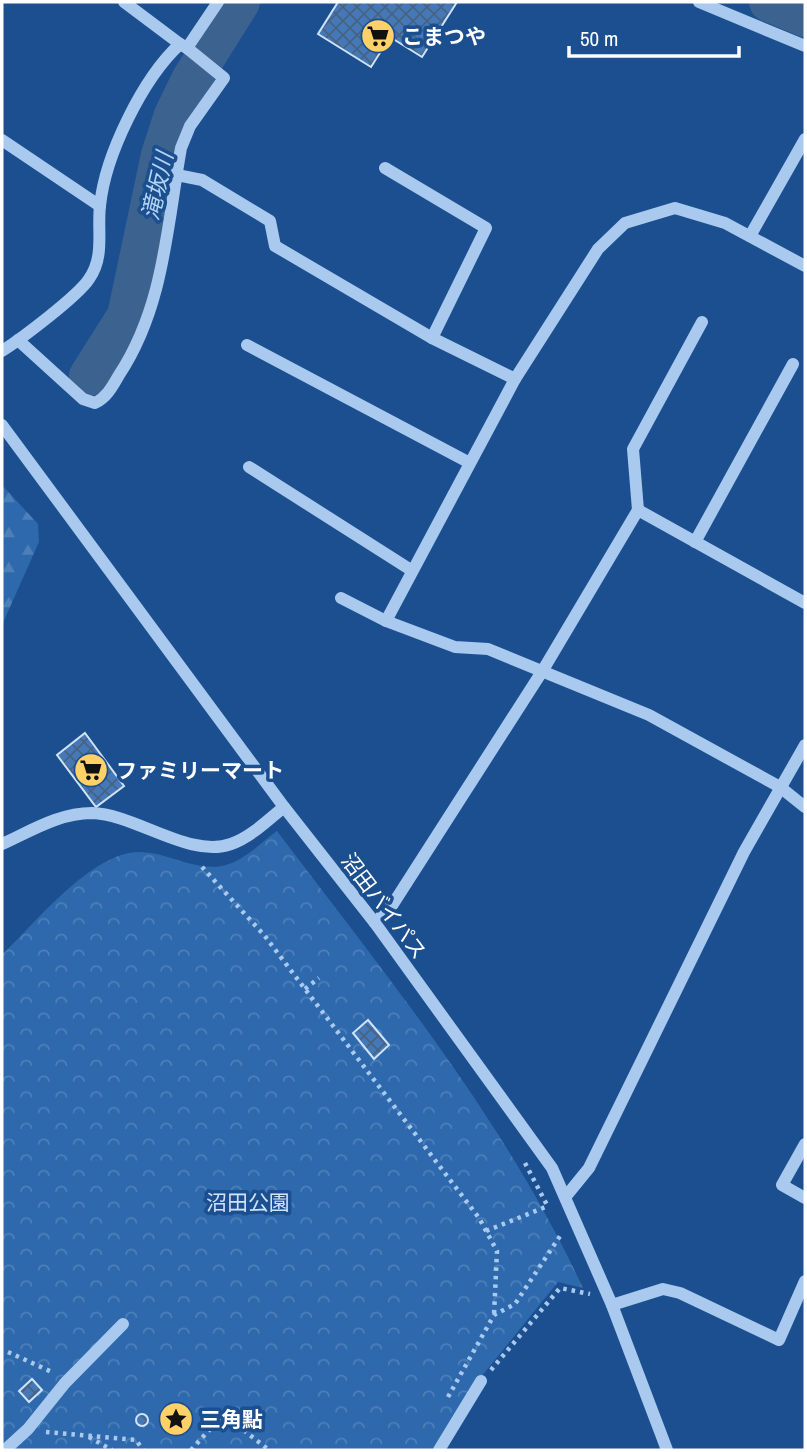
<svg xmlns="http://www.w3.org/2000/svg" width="807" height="1452" font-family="'Archivo Narrow','Noto Sans JP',sans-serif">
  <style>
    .forest { fill: url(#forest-firs) }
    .park { fill: url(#park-crowns) }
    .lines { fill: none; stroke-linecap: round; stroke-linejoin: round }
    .river { stroke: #3c6290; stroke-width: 40 }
    .building { fill: url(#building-cross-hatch); stroke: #cfe3fa; stroke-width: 2 }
    .path { stroke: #a9c9ee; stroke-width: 4.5; stroke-dasharray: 3.5 5; stroke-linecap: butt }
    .minor { stroke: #a9c9ee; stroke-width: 12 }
    .labels { text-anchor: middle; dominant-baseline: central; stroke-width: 7; stroke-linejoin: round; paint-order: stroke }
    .poi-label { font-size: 21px; font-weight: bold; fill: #fff; stroke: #1b4f8f; text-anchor: start }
    .street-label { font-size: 21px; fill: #fff; stroke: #1b4f8f }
    .park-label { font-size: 21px; fill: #cfe3fa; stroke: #1b4f8f }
    .water-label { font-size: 23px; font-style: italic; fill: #b5d3f5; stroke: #1b4f8f }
  </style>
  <defs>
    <pattern id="forest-firs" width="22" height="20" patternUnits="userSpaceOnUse" patternTransform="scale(1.75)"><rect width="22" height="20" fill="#2e69ad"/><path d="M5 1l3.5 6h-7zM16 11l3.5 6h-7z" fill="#4d80b9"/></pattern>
    <pattern id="park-crowns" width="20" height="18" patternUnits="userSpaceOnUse" patternTransform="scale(1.75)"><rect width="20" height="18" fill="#2e69ad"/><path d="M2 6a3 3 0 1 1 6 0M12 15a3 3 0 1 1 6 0" fill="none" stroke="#4d80b9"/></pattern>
    <pattern id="building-cross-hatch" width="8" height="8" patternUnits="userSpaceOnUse" patternTransform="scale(1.75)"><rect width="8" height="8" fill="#4478b7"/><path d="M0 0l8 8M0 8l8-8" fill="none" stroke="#486282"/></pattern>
  </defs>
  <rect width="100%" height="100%" fill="#1b4f8f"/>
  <polygon class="forest" points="2,485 38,524 39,542 2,625"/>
  <path class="park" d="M277,831C388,978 505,1120 583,1288L558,1282L481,1377L436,1450H2V955C35,923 84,862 129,853C162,846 196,876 229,864C246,858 262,842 277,831Z"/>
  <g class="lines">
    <g class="river">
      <polyline points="769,2 805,17"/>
      <polyline points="89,376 127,316 161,155 174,115 191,80 240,2"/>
    </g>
  </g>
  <g class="building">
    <polygon points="338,2 457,2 422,57 390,37 371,67 318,34"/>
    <polygon points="85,733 124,786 96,807 57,755"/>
    <polygon points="368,1020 389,1045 374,1059 353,1033"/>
    <polygon points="32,1379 42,1390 29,1402 19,1391"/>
    <circle cx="142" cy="1420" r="6"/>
  </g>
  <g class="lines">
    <g class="path">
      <polyline points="202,867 264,935 479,1218 497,1251 494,1315"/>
      <polyline points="305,989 319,978"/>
      <polyline points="525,1163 547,1205"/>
      <polyline points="486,1231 548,1206"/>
      <polyline points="8,1352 54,1373"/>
      <polyline points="491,1370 560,1288 590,1294"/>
      <polyline points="448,1397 494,1315 515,1304 562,1233"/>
      <polyline points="237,1425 269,1450"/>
      <polyline points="46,1432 136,1440 143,1450"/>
      <polyline points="89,1437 112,1450"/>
      <polyline points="191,1450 221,1417"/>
    </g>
    <g class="minor">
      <polyline points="124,2 180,44"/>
      <polyline points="699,2 805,46"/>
      <polyline points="2,140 100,206"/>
      <polyline points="385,168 486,228 432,338"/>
      <polyline points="177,175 202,180 270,221 275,246 432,338 515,379"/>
      <polyline points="750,236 805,139"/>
      <path d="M18,340L83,399L95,403C107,397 112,387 119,375C164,307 167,226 181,148L190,126L224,78L187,48"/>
      <polyline points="247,345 468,462"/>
      <path d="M2,351C21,339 78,296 89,279C105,256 97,231 100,206C105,155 143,78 180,44L187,48L218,2"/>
      <polyline points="2,425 284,807 375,923 552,1168 612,1305 667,1450"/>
      <polyline points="249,467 411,570"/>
      <polyline points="638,510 633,449 702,322"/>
      <polyline points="695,542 793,364"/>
      <polyline points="341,598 386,621 455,647 488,649 649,715 780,787 805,807"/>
      <polyline points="386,621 515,379 598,249 625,223 675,208 725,223 805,266"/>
      <path d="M2,844C31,831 59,813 92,813C135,814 190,859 231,844C251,837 268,820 284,807"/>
      <polyline points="375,923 393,904 543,670 638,510 805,603"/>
      <polyline points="805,1144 782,1185 805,1198"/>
      <polyline points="567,1195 589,1168 744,852 805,745"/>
      <polyline points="612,1305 663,1289 680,1293 779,1340 805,1281"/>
      <polyline points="5,1450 28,1429 65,1383 123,1324"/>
      <polyline points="439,1450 481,1381"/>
    </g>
  </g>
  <defs>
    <g id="supermarket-disc" transform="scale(1.75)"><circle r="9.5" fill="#ffd166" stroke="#1b4f8f"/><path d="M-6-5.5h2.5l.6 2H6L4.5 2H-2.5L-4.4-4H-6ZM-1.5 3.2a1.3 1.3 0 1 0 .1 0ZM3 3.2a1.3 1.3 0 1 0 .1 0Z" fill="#111"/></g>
    <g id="sight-disc" transform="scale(1.75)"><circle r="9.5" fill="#ffd166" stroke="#1b4f8f"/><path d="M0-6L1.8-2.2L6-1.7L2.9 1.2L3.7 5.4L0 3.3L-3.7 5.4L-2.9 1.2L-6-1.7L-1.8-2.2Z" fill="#111"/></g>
  </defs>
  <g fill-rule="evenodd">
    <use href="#supermarket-disc" x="378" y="36"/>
    <use href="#supermarket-disc" x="91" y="770"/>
    <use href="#sight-disc" x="176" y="1419"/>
  </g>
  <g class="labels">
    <g class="poi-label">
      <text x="402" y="36">こまつや</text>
      <text x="116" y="770">ファミリーマート</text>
      <text x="200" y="1419">三角點</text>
    </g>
    <g class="street-label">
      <text transform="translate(384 906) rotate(53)">沼田バイパス</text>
    </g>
    <g class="park-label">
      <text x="248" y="1202">沼田公園</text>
    </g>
    <g class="water-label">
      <text transform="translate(157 186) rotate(-77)">滝坂川</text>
    </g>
  </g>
  <rect width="807" height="1452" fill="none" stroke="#ffffff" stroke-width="7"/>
  <path d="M569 46v10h170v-10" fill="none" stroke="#ffffff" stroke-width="3.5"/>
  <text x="580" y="46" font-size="21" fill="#ffffff" stroke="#1b4f8f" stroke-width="5" paint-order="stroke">50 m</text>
</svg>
